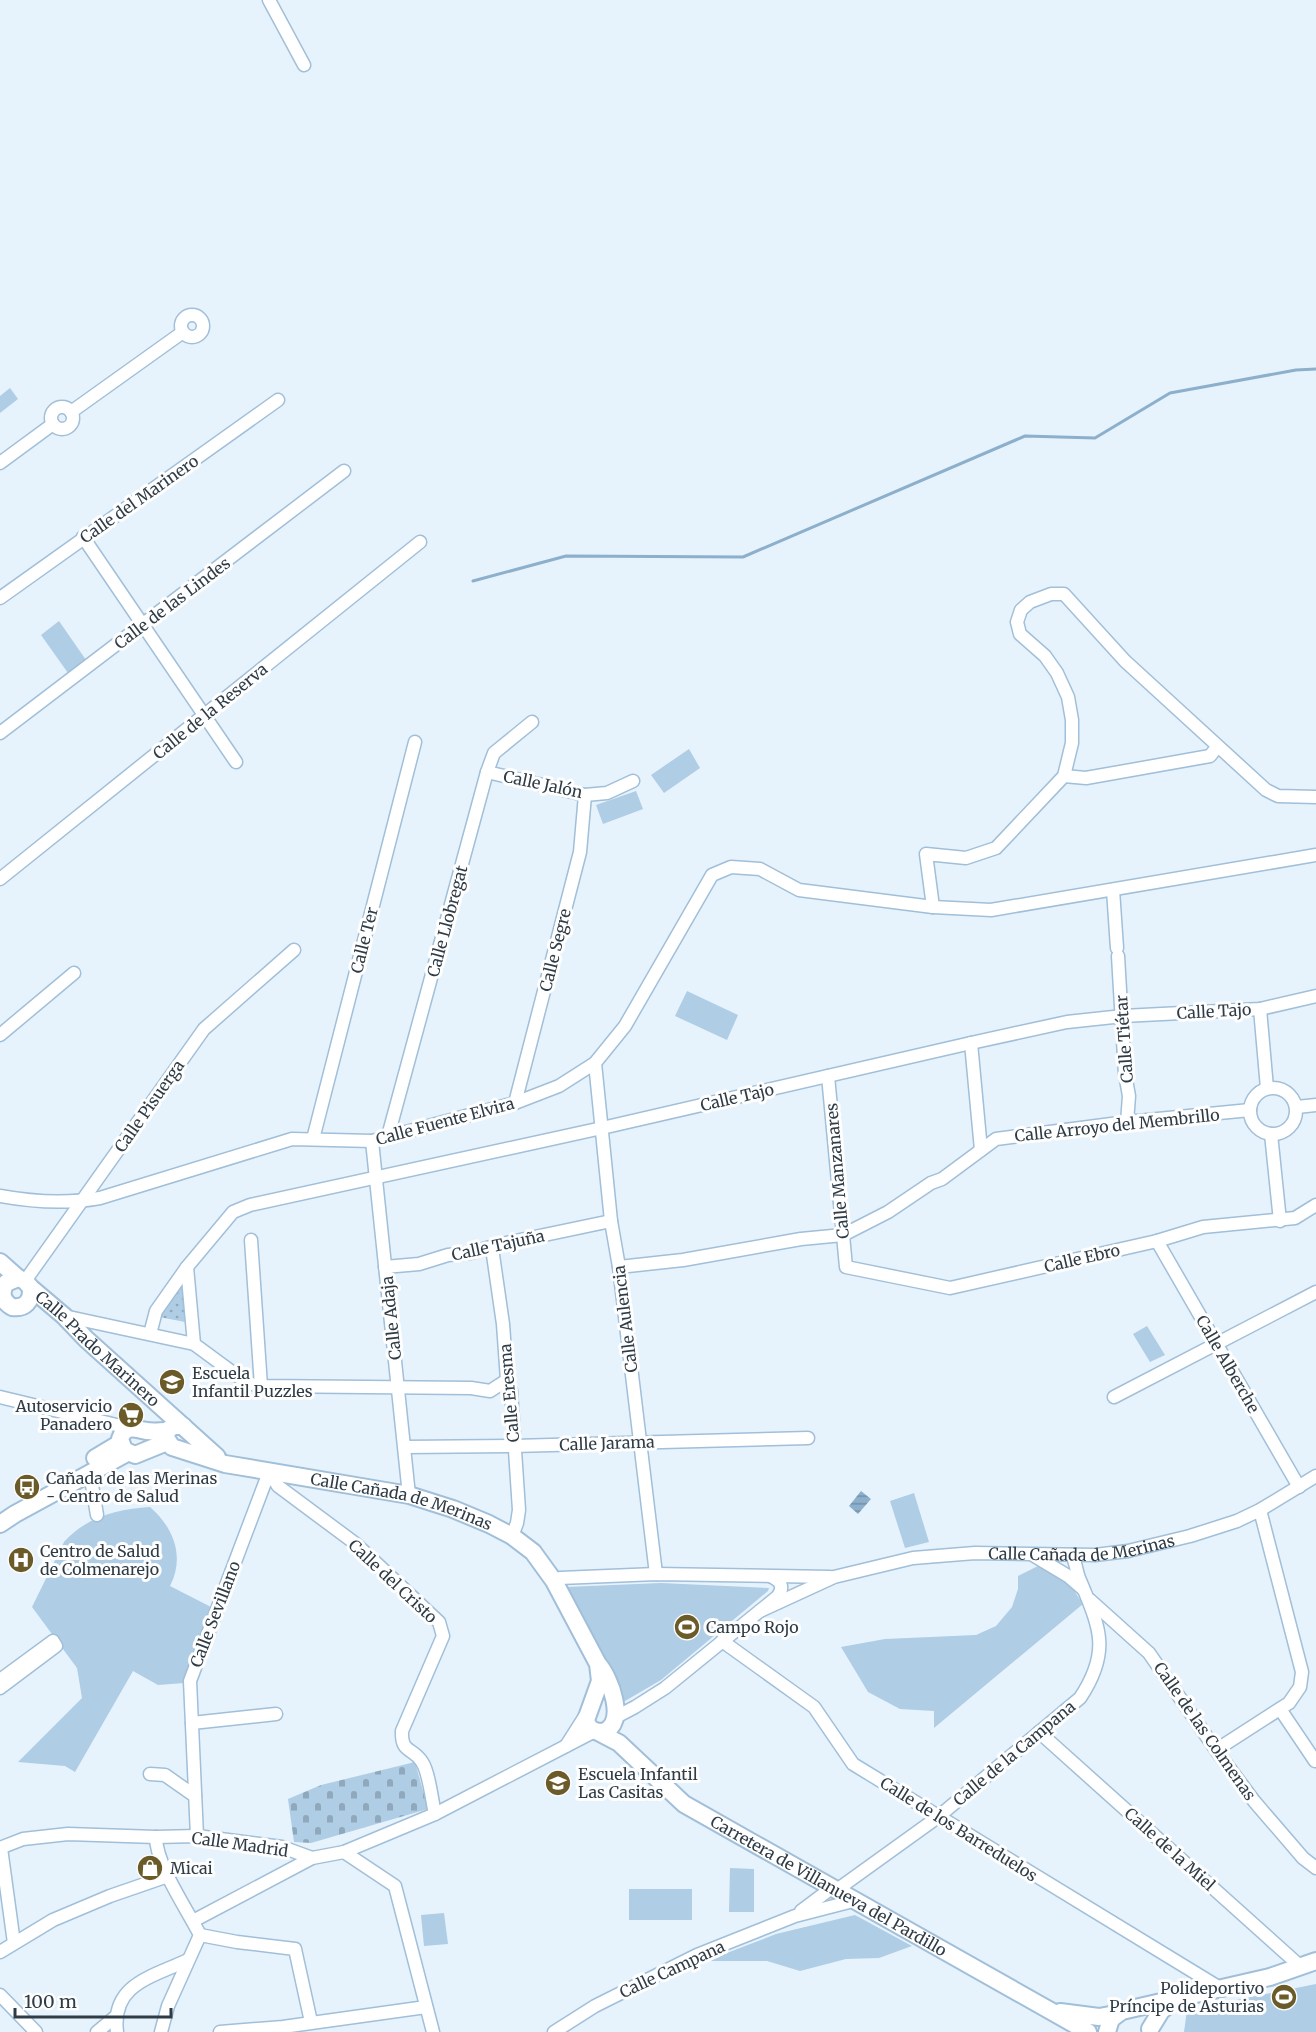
<svg xmlns="http://www.w3.org/2000/svg" width="1316" height="2032" font-family="Merriweather,serif">
  <style>
    .grass { fill: url(#grass-dots) }
    .cemetery { fill: url(#cemetery-stones) }
    .park { fill: #afcde5 }
    .water { fill: url(#water-rules) }
    .lines { fill: none; stroke-linecap: round; stroke-linejoin: round }
    .stream { stroke: #8cafcb; stroke-width: 3 }
    .street-casing { stroke: #a1bfd8; stroke-width: 15 }
    .secondary-casing { stroke: #a1bfd8; stroke-width: 20 }
    .street { stroke: #fff; stroke-width: 12 }
    .secondary { stroke: #fff; stroke-width: 16 }
    .labels { text-anchor: middle; dominant-baseline: central; stroke-width: 6; stroke-linejoin: round; paint-order: stroke }
    .street-label { font-size: 16px; fill: #2f3c46; stroke: #fefefe }
    .poi-label { font-size: 16px; fill: #2f3c46; stroke: #fefefe; text-anchor: start }
  </style>
  <defs>
    <pattern id="grass-dots" width="8" height="8" patternUnits="userSpaceOnUse" patternTransform="scale(1.5)"><rect width="8" height="8" fill="#afcde5"/><path d="M2 2h.1M6 6h.1" fill="none" stroke="#8fa8bb" stroke-width="1.8" stroke-linecap="round"/></pattern>
    <pattern id="cemetery-stones" width="16" height="16" patternUnits="userSpaceOnUse" patternTransform="scale(1.5)"><rect width="16" height="16" fill="#afcde5"/><path d="M2 7V4a2 2 0 0 1 4 0v3zM10 15v-3a2 2 0 0 1 4 0v3z" fill="#8fa8bb"/></pattern>
    <pattern id="water-rules" width="6" height="5" patternUnits="userSpaceOnUse" patternTransform="scale(1.5)"><rect width="6" height="5" fill="#8cafcb"/><path d="M0 2.5h6" fill="none" stroke="#7390a7"/></pattern>
  </defs>
  <rect width="100%" height="100%" fill="#e6f3fd"/>
  <polygon class="grass" points="182,1285 185,1322 159,1317"/>
  <polygon class="cemetery" points="415,1762 428,1809 311,1843 294,1842 288,1799 321,1785"/>
  <g class="park">
    <polygon points="10,388 18,399 0,413 0,396"/>
    <polygon points="59,621 86,660 68,673 41,635"/>
    <polygon points="689,749 700,768 664,793 651,775"/>
    <polygon points="636,791 643,809 603,824 596,805"/>
    <polygon points="687,991 738,1015 727,1040 675,1016"/>
    <polygon points="1147,1326 1165,1355 1150,1362 1133,1334"/>
    <polygon points="914,1493 929,1542 905,1548 890,1501"/>
    <path d="M150,1507C174,1528 185,1557 170,1586L211,1607L184,1678V1683L158,1685L133,1671L75,1772L65,1766L18,1762L82,1698L77,1668L32,1607L64,1542C86,1517 118,1509 150,1507Z"/>
    <polygon points="1038,1566 1069,1583 1083,1604 934,1728 934,1711 900,1709 868,1692 841,1647 885,1639 976,1635 996,1626 1012,1607 1018,1589 1018,1576"/>
    <polygon points="661,1583 769,1588 768,1591 661,1680 625,1701 621,1700 604,1655 566,1587"/>
    <polygon points="730,1868 754,1869 754,1912 729,1912"/>
    <rect x="629" y="1889" width="63" height="31"/>
    <polygon points="444,1913 448,1944 424,1946 421,1915"/>
    <polygon points="855,1915 912,1946 879,1958 846,1959 800,1971 767,1961 706,1961 776,1934"/>
    <polygon points="1316,1984 1316,2032 1184,2032 1187,2010"/>
  </g>
  <polygon class="water" points="861,1491 871,1499 858,1514 849,1506"/>
  <g class="lines">
    <polyline class="stream" points="473,581 566,556 743,557 1025,436 1095,438 1170,393 1296,370 1316,369"/>
    <g class="street-casing">
      <g id="street">
        <polyline points="269,0 304,65"/>
        <circle cx="192" cy="326" r="11"/>
        <circle cx="62" cy="418" r="11"/>
        <polyline points="71,412 183,332"/>
        <polyline points="0,463 53,424"/>
        <polyline points="83,537 236,762"/>
        <polyline points="0,598 278,400"/>
        <polyline points="0,733 344,471"/>
        <polyline points="487,772 585,795 607,793 633,781"/>
        <polyline points="1064,776 1086,778 1210,756 1217,747"/>
        <polyline points="0,879 420,542"/>
        <polyline points="1113,890 1117,948"/>
        <polyline points="933,907 926,854 966,858 996,848 1064,776 1072,743 1072,720 1068,697 1057,673 1045,656 1020,634 1017,622 1021,610 1030,602 1051,594 1064,594 1125,661 1266,790 1278,796 1316,797"/>
        <polyline points="1118,956 1125,1074 1129,1096 1127,1122"/>
        <polyline points="1260,1009 1267,1088"/>
        <polyline points="0,1035 74,973"/>
        <polyline points="971,1043 981,1150"/>
        <polyline points="595,1063 611,1221 619,1267 656,1574"/>
        <polyline points="828,1076 846,1267 950,1288 1157,1241 1203,1227 1295,1218 1316,1205"/>
        <circle cx="1273" cy="1111" r="23"/>
        <polyline points="515,1103 580,852 585,795"/>
        <polyline points="1297,1107 1316,1105"/>
        <polyline points="1271,1134 1280,1221"/>
        <polyline points="388,1136 487,772 494,753 532,722"/>
        <polyline points="313,1139 415,742"/>
        <polyline points="372,1141 409,1495"/>
        <path d="M0,1196C33,1202 67,1204 100,1198L292,1139L372,1141L515,1103L559,1086L595,1063L625,1026L712,875L731,867L760,869L799,890L933,907L991,910L1316,855"/>
        <polyline points="251,1240 261,1386"/>
        <polyline points="1157,1241 1299,1487"/>
        <polyline points="492,1248 503,1324 507,1380 511,1391 519,1510 517,1523 512,1536"/>
        <polyline points="187,1267 194,1344"/>
        <polyline points="385,1267 419,1264 448,1255 470,1253 497,1245 611,1221"/>
        <polyline points="619,1267 683,1260 801,1239 843,1235 888,1212 931,1183 942,1179 996,1139 1127,1122 1250,1110"/>
        <polyline points="25,1281 204,1029 294,950"/>
        <polyline points="64,1316 194,1344 247,1383 261,1386 471,1388 490,1391 507,1380"/>
        <polyline points="150,1334 156,1311 187,1267 233,1212 250,1205 602,1128 971,1043 1067,1022 1123,1016 1260,1009 1316,996"/>
        <polyline points="0,1397 129,1428"/>
        <polyline points="1114,1397 1316,1292"/>
        <polyline points="405,1447 514,1446 808,1438"/>
        <path d="M269,1472L278,1486L356,1544L439,1622L443,1636L402,1731C401,1754 413,1747 422,1762C429,1772 432,1801 435,1814"/>
        <polyline points="90,1473 97,1515"/>
        <polyline points="1033,1555 1068,1576 1083,1589"/>
        <polyline points="554,1581 560,1578 656,1574 830,1577"/>
        <polyline points="1090,1600 1149,1653 1216,1750 1254,1801 1303,1858 1316,1868"/>
        <path id="s1" d="M760,1611L834,1577L913,1558L975,1553L1095,1555L1128,1551L1190,1536L1237,1521L1260,1510L1316,1476"/>
        <polyline points="722,1641 814,1707 853,1764 1220,1988"/>
        <polyline points="0,1680 53,1641 56,1646 0,1688"/>
        <polyline points="1280,1709 1315,1761"/>
        <path d="M616,1717L635,1707L665,1688L777,1597C784,1588 782,1582 772,1577"/>
        <polyline points="192,1723 276,1714"/>
        <polyline points="1039,1732 1300,1966"/>
        <polyline points="566,1746 587,1713"/>
        <polyline points="1216,1750 1289,1703 1300,1687 1302,1672 1260,1510"/>
        <polyline points="150,1774 165,1775 195,1796"/>
        <polyline points="197,1836 190,1681 269,1472"/>
        <path d="M156,1837C156,1865 187,1909 200,1935L168,2006L161,2032"/>
        <polyline points="0,1848 23,1839 68,1834 156,1837 197,1836 282,1847 312,1858 344,1852 435,1814 595,1731"/>
        <polyline points="1,1848 14,1943"/>
        <polyline points="344,1852 395,1886 433,2032"/>
        <path d="M838,1889L938,1817L1080,1698C1112,1650 1099,1626 1079,1578C1076,1570 1076,1563 1072,1555"/>
        <polyline points="801,1911 833,1887"/>
        <polyline points="193,1921 312,1858"/>
        <polyline points="200,1935 237,1942 295,1949 311,2022"/>
        <polyline points="0,1952 53,1920 110,1896 168,1876"/>
        <polyline points="0,1995 36,2032"/>
        <polyline points="97,2032 115,2017"/>
        <path d="M117,2032C111,1984 152,1977 188,1960"/>
        <polyline points="220,2032 283,2027 426,2007"/>
        <polyline points="554,2032 595,2006 697,1955 795,1916 857,1900"/>
      </g>
    </g>
    <g class="secondary-casing">
      <g id="secondary">
        <polyline points="0,1262 18,1278"/>
        <path id="s2" d="M31,1288C32,1301 25,1309 12,1307C2,1301 0,1293 6,1283L18,1278L25,1281L31,1288L64,1316L86,1339L217,1457"/>
        <path id="s3" d="M183,1426H173L167,1431L166,1438L172,1447L225,1464L409,1495L453,1509L489,1524L512,1536L533,1552L554,1581L598,1664C610,1677 628,1724 603,1732C594,1732 588,1729 586,1720L600,1681L598,1664"/>
        <path d="M167,1431C160,1431 154,1432 147,1431C135,1429 125,1424 120,1439L124,1450L135,1455L167,1442"/>
        <polyline points="95,1458 120,1443"/>
        <polyline points="0,1524 15,1514 127,1453"/>
        <path id="s4" d="M598,1732L619,1743L684,1804L1088,2032"/>
        <polyline points="1060,2012 1099,2017 1115,2014"/>
        <polyline points="1150,2029 1161,2011 1175,2000"/>
        <polyline points="1107,2032 1111,2019 1122,2011 1270,1977 1316,1961"/>
      </g>
    </g>
    <use href="#street" class="street"/>
    <use href="#secondary" class="secondary"/>
  </g>
  <defs>
    <g id="school-disc" transform="scale(1.35)"><circle r="9.5" fill="#6b5b29" stroke="#fefefe"/><path d="M0-5L7-2L0 1L-7-2ZM-4 1L0 2.5L4 1V4Q0 6-4 4Z" fill="#fff"/></g>
    <g id="supermarket-disc" transform="scale(1.35)"><circle r="9.5" fill="#6b5b29" stroke="#fefefe"/><path d="M-6-5.5h2.5l.6 2H6L4.5 2H-2.5L-4.4-4H-6ZM-1.5 3.2a1.3 1.3 0 1 0 .1 0ZM3 3.2a1.3 1.3 0 1 0 .1 0Z" fill="#fff"/></g>
    <g id="bus-disc" transform="scale(1.35)"><circle r="9.5" fill="#6b5b29" stroke="#fefefe"/><path d="M-5-6H5V4H4V6H2V4H-2V6H-4V4H-5ZM-3.5-4V0h7V-4ZM-3.5 1.2v1.5H-2V1.2ZM2 1.2v1.5H3.5V1.2Z" fill="#fff"/></g>
    <g id="hospital-disc" transform="scale(1.35)"><circle r="9.5" fill="#6b5b29" stroke="#fefefe"/><path d="M-5-5h3v3.5h4V-5h3V5h-3V1.5h-4V5h-3Z" fill="#fff"/></g>
    <g id="stadium-disc" transform="scale(1.35)"><circle r="9.5" fill="#6b5b29" stroke="#fefefe"/><path d="M0-5a6.5 5 0 1 0 0 10a6.5 5 0 1 0 0-10ZM-3.5-1.8h7v3.6h-7Z" fill="#fff"/></g>
    <g id="shop-disc" transform="scale(1.35)"><circle r="9.5" fill="#6b5b29" stroke="#fefefe"/><path d="M-5-2.5h2.3a2.7 3.5 0 0 1 5.4 0H5L5.5 6h-11ZM-1.5-2.5h3a1.5 2.3 0 0 0-3 0Z" fill="#fff"/></g>
  </defs>
  <g fill-rule="evenodd">
    <use href="#school-disc" x="172" y="1382"/>
    <use href="#supermarket-disc" x="131" y="1415"/>
    <use href="#bus-disc" x="27" y="1487"/>
    <use href="#hospital-disc" x="21" y="1560"/>
    <use href="#stadium-disc" x="687" y="1627"/>
    <use href="#school-disc" x="558" y="1783"/>
    <use href="#shop-disc" x="150" y="1868"/>
    <use href="#stadium-disc" x="1284" y="1997"/>
  </g>
  <g class="labels">
    <g class="street-label">
      <text transform="translate(139 499) rotate(-35)">Calle del Marinero</text>
      <text transform="translate(172 603) rotate(-37)">Calle de las Lindes</text>
      <text transform="translate(210 711) rotate(-39)">Calle de la Reserva</text>
      <text transform="translate(543 784) rotate(12)">Calle Jalón</text>
      <text transform="translate(447 921) rotate(-75)">Calle Llobregat</text>
      <text transform="translate(364 940) rotate(-76)">Calle Ter</text>
      <text transform="translate(555 950) rotate(-76)">Calle Segre</text>
      <text transform="translate(1214 1011) rotate(-3)">Calle Tajo</text>
      <text transform="translate(1124 1039) rotate(-94)">Calle Tiétar</text>
      <text transform="translate(737 1097) rotate(-13)">Calle Tajo</text>
      <text transform="translate(149 1106) rotate(-55)">Calle Pisuerga</text>
      <text transform="translate(445 1121) rotate(-15)">Calle Fuente Elvira</text>
      <text transform="translate(1117 1125) rotate(-6)">Calle Arroyo del Membrillo</text>
      <text transform="translate(837 1171) rotate(-95)">Calle Manzanares</text>
      <text transform="translate(498 1245) rotate(-12)">Calle Tajuña</text>
      <text transform="translate(1082 1258) rotate(-13)">Calle Ebro</text>
      <text transform="translate(391 1318) rotate(-96)">Calle Adaja</text>
      <text transform="translate(625 1319) rotate(-97)">Calle Aulencia</text>
      <text stroke="none"><textPath href="#s2" startOffset="180">Calle Prado Marinero</textPath></text>
      <text transform="translate(1228 1364) rotate(60)">Calle Alberche</text>
      <text transform="translate(509 1393) rotate(-95)">Calle Eresma</text>
      <text transform="translate(607 1443) rotate(-2)">Calle Jarama</text>
      <text stroke="none"><textPath href="#s3" startOffset="272">Calle Cañada de Merinas</textPath></text>
      <text stroke="none"><textPath href="#s1" startOffset="332">Calle Cañada de Merinas</textPath></text>
      <text transform="translate(393 1581) rotate(43)">Calle del Cristo</text>
      <text transform="translate(215 1614) rotate(-69)">Calle Sevillano</text>
      <text transform="translate(1205 1731) rotate(55)">Calle de las Colmenas</text>
      <text transform="translate(1014 1753) rotate(-40)">Calle de la Campana</text>
      <text transform="translate(959 1829) rotate(32)">Calle de los Barreduelos</text>
      <text transform="translate(240 1844) rotate(8)">Calle Madrid</text>
      <text transform="translate(1170 1849) rotate(42)">Calle de la Miel</text>
      <text stroke="none"><textPath href="#s4" startOffset="279">Carretera de Villanueva del Pardillo</textPath></text>
      <text transform="translate(672 1969) rotate(-25)">Calle Campana</text>
    </g>
    <g class="poi-label">
      <text x="192" y="1373">Escuela<tspan x="192" dy="18">Infantil Puzzles</tspan></text>
      <text x="112" y="1406" text-anchor="end">Autoservicio<tspan x="112" dy="18">Panadero</tspan></text>
      <text x="46" y="1478">Cañada de las Merinas<tspan x="46" dy="18">- Centro de Salud</tspan></text>
      <text x="40" y="1551">Centro de Salud<tspan x="40" dy="18">de Colmenarejo</tspan></text>
      <text x="706" y="1627">Campo Rojo</text>
      <text x="578" y="1774">Escuela Infantil<tspan x="578" dy="18">Las Casitas</tspan></text>
      <text x="170" y="1868">Micai</text>
      <text x="1264" y="1988" text-anchor="end">Polideportivo<tspan x="1264" dy="18">Príncipe de Asturias</tspan></text>
    </g>
  </g>
  <path d="M15 2008v9h156v-9" fill="none" stroke="#2f3c46" stroke-width="3"/>
  <text x="24" y="2008" font-size="18" fill="#2f3c46" stroke="#fefefe" stroke-width="4.5" paint-order="stroke">100 m</text>
</svg>
